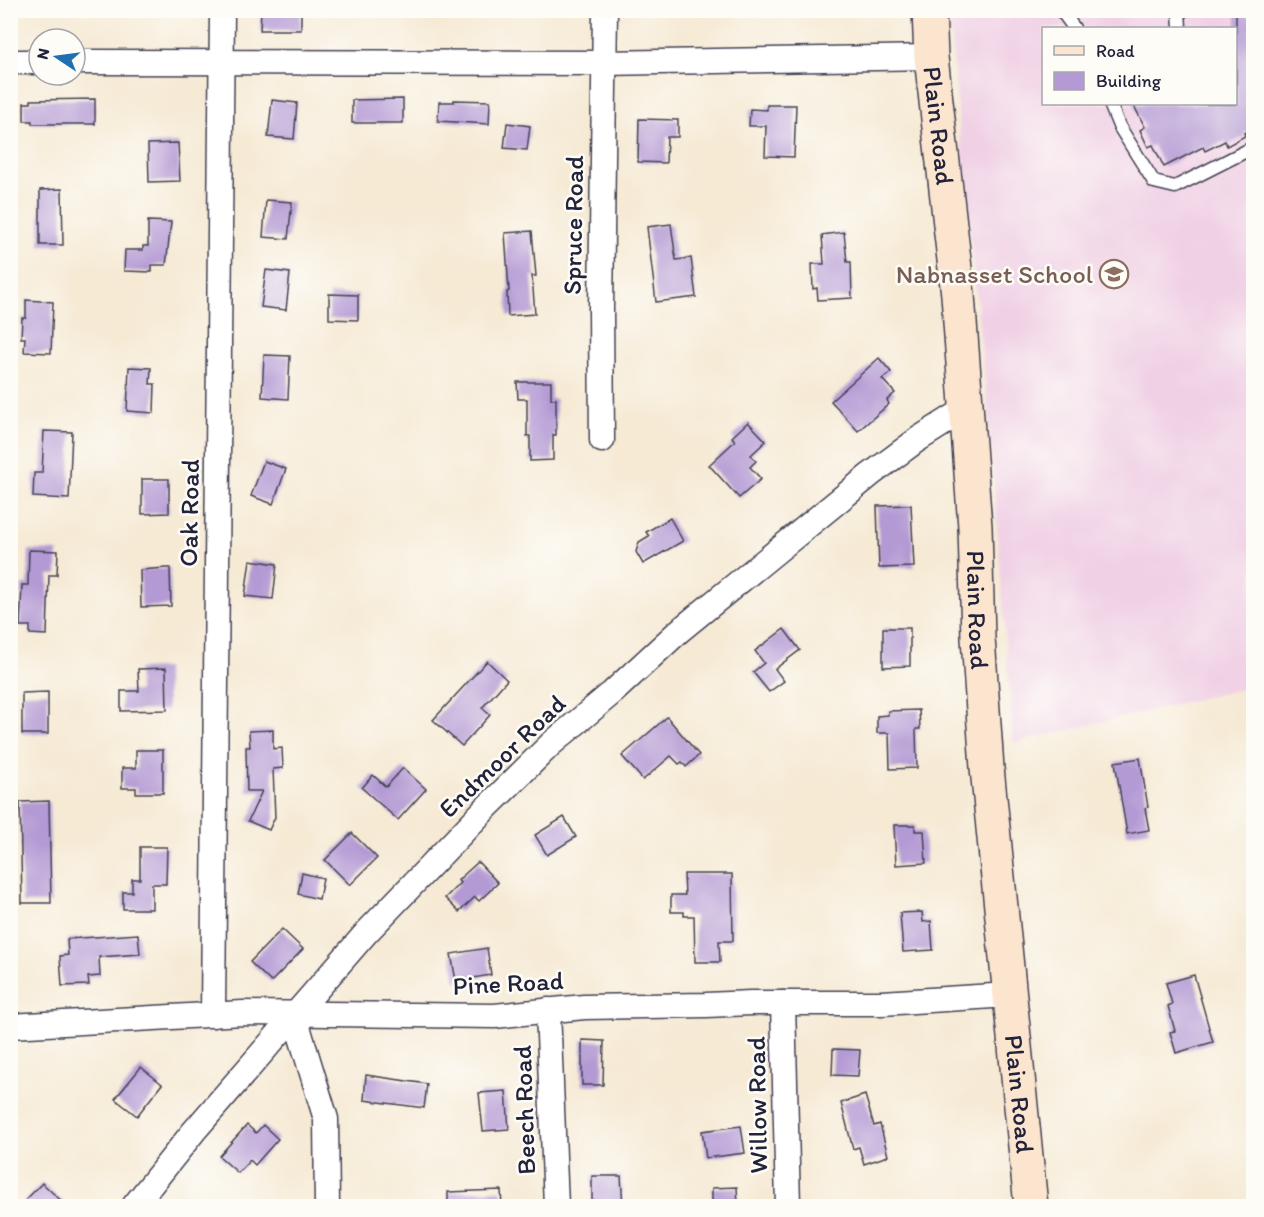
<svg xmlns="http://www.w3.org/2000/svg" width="1264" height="1217" font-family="Itim,sans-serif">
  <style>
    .built { fill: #f0d0e5; fill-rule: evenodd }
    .building { fill: #b49ad4 }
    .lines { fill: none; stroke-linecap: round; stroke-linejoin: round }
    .lane-casing { stroke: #424052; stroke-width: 15 }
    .street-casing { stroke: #424052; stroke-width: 27 }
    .secondary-casing { stroke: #424052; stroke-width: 36 }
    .lane { stroke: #fff; stroke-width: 12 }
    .street { stroke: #fff; stroke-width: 24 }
    .secondary { stroke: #fce5cf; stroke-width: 33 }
    .labels { text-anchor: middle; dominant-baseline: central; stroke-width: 5; stroke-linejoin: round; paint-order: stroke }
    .street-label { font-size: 26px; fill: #22223b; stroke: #fdfcf7 }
    .education-label { font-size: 26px; fill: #785e54; stroke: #fdfcf7; text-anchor: end }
  </style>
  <rect width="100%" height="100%" fill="#fdfcf7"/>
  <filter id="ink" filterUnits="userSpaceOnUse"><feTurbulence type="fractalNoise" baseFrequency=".0167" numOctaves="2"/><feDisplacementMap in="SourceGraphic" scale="12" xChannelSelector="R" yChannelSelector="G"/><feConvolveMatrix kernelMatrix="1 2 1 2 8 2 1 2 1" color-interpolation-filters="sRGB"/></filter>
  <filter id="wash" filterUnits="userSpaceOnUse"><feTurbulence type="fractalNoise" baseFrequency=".008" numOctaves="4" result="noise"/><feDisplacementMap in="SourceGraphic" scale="24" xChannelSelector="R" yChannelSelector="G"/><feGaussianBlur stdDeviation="1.35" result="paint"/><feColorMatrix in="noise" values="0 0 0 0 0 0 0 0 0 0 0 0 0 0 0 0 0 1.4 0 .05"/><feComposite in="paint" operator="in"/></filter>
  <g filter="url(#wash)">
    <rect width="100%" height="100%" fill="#f6ead5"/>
    <path class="built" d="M948,11H1253V686L1013,743L991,445ZM1044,28H1236V104H1044Z"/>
    <g id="blocks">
      <g class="building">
        <polygon points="261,10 301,10 301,30 260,30"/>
        <polygon points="1236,10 1254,10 1254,128 1244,133 1245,136 1227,146 1225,141 1205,151 1203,147 1164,167 1153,145 1148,147 1140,130 1145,127 1133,104 1236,104"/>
        <polygon points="95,99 95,124 32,124 32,121 24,121 24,103 31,103 31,100"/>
        <polygon points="403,99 403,123 352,123 352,100"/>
        <polygon points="272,100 297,103 294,139 268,137"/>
        <polygon points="454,100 490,101 489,124 438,121 439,102 454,102"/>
        <polygon points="767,105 796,105 794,157 765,156 766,126 749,126 750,109 767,110"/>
        <polygon points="639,119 678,120 678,137 667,137 666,163 638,162"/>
        <polygon points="507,123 530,126 527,150 504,148"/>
        <polygon points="178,143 180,181 149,182 148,144"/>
        <polygon points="62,189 63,245 40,245 40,190"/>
        <polygon points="266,200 292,202 288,239 263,237"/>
        <polygon points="148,221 171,222 166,265 152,265 152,272 124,271 125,250 143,250 143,246 148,246"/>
        <polygon points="671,224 676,260 691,258 696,297 656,302 647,227"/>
        <polygon points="532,231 536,276 532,276 535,314 508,316 507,292 509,291 505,233"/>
        <polygon points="844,232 847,262 851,262 852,298 818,300 817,288 813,289 812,264 824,264 822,235"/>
        <polygon points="266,270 290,273 286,310 261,307"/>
        <polygon points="329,294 358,295 358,320 329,319"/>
        <polygon points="26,300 53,302 51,353 24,352 25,338 21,338 22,318 26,318"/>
        <polygon points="264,355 290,356 288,399 262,397"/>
        <polygon points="879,358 891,372 882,379 895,393 887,400 889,404 858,431 831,401"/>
        <polygon points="129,367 151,368 150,384 155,384 154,413 127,411"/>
        <polygon points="517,382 551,382 551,399 556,399 556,435 553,435 553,460 530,461 530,436 527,436 527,399 518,399"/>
        <polygon points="748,422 766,441 751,455 756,461 750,467 761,479 739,498 709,465 735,441 732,437"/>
        <polygon points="44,431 72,432 69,499 33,497 34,473 42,473"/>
        <polygon points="264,461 286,469 273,504 251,496"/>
        <polygon points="142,479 169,479 169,513 142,514"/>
        <polygon points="911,505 914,567 879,568 877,506"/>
        <polygon points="670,518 683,541 643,564 636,552 639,542 649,536 646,532"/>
        <polygon points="29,550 58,551 57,575 49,575 47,635 30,634 30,626 20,626 22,585 28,585"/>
        <polygon points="250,560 277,564 273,599 245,596"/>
        <polygon points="166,568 170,568 171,606 141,607 140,570"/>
        <polygon points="883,628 910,628 910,666 883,667"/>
        <polygon points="784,629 800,650 775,669 784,681 769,692 753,672 764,663 755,651"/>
        <polygon points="487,661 507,680 482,708 490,715 462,746 433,720"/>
        <polygon points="166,668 167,710 121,711 121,691 139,691 138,669"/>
        <polygon points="48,692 48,734 22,734 22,693"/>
        <polygon points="919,710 920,729 916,729 917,768 890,769 889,733 877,733 877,716 888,715 888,711"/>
        <polygon points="667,717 699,755 686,767 682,762 679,764 671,756 643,780 622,756"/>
        <polygon points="273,730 273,749 282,748 283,768 273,769 275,817 269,830 248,821 262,791 247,791 246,747 250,747 249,731"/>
        <polygon points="136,750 163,750 163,793 136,793 136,788 122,788 122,768 136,768"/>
        <polygon points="1140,758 1148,807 1145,808 1149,830 1127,834 1115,762"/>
        <polygon points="403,768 426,789 398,820 362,788 373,775 386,787"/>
        <polygon points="49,801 51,903 22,903 20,802"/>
        <polygon points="564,817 576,837 547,855 535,835"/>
        <polygon points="894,825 915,825 915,831 924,831 926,863 896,865"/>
        <polygon points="352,833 377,858 350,885 325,860"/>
        <polygon points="140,847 167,847 166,884 152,884 152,909 123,909 123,892 132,892 132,879 140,879"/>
        <polygon points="478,862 498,883 479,901 475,897 459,912 445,898 460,883 458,880"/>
        <polygon points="302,873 323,878 319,899 298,894"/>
        <polygon points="684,874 732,874 733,941 719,941 720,962 695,962 694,916 684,916 684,912 671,912 671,895 685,895"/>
        <polygon points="922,912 923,922 931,921 933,950 903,952 900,913"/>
        <polygon points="282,929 303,949 271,982 250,962"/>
        <polygon points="138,934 140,954 99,957 100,976 88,977 89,985 62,986 60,956 68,955 67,939"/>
        <polygon points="487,948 491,975 456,981 451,954"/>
        <polygon points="1194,975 1213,1042 1176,1053 1170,1032 1175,1031 1168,1006 1172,1004 1166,983"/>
        <polygon points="582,1040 604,1041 603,1085 582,1085"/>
        <polygon points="833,1049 860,1050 858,1076 832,1075"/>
        <polygon points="141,1067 162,1084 137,1116 115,1099"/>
        <polygon points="366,1075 427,1084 424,1108 364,1100"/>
        <polygon points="506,1091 509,1129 483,1131 479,1093"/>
        <polygon points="865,1095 874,1126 880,1124 888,1156 864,1164 859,1147 853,1149 841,1103"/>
        <polygon points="247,1125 256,1133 263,1125 278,1139 255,1165 250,1160 238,1173 219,1156"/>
        <polygon points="741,1126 745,1153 706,1158 702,1131"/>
        <polygon points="592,1176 621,1176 623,1206 592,1206"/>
        <polygon points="42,1183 67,1206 20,1206"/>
        <polygon points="737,1187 738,1206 712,1206 712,1188"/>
        <polygon points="501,1190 502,1206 448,1206 448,1192"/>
      </g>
    </g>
  </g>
  <g filter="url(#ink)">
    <use href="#blocks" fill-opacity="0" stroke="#424052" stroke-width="1.5"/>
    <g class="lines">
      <g class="lane-casing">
        <g id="lane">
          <polyline points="1061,10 1074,28"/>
          <polyline points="1179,10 1180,28"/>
          <polyline points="1110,104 1119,126 1154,182 1175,187 1254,147"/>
        </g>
      </g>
      <g class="street-casing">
        <g id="street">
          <polyline points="10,62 39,62"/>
          <polyline points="75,62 604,63 931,57"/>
          <polyline points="602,440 601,309 605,10"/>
          <polyline points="783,1003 788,1206"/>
          <polyline points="548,1010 556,1206"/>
          <polyline points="294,1014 326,1119 327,1206"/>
          <polyline points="213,1015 222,10"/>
          <polyline points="10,1026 243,1013 494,1016 584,1007 706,1005 751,1003 882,1003 1009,995"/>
          <polyline points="134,1206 194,1131 366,933 485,809 551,744 613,692 679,631 870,475 917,440 966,409"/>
        </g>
      </g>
      <g class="secondary-casing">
        <g id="secondary">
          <path id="s1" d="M929,10L931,57L958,295L975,527L978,638L987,768L1031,1206"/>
        </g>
      </g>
      <use href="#lane" class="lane"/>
      <use href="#street" class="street"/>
      <use href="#secondary" class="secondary"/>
    </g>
  </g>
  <defs>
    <g id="school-ring" transform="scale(1.5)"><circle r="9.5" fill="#fdfcf7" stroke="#8d6e63" stroke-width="1.5"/><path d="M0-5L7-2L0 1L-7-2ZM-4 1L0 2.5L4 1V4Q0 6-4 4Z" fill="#8d6e63"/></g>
  </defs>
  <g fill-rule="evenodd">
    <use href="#school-ring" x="1114" y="274"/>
  </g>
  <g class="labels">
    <g class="street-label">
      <text stroke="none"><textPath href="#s1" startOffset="116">Plain Road</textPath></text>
      <text transform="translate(573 225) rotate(-89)">Spruce Road</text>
      <text transform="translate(189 513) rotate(-89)">Oak Road</text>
      <text stroke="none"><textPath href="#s1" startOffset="602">Plain Road</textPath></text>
      <text transform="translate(502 756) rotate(-44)">Endmoor Road</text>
      <text transform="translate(508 983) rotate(-3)">Pine Road</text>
      <text stroke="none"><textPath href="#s1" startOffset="1088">Plain Road</textPath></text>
      <text transform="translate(757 1105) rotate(-91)">Willow Road</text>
      <text transform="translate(524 1110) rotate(-92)">Beech Road</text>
    </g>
    <g class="education-label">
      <text x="1093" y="274">Nabnasset School</text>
    </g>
  </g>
  <rect width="1264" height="1217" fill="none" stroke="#fdfcf7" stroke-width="36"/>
  <rect x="1042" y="27" width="195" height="78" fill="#fdfcf7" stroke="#a5a5ac" stroke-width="1.5"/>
  <rect x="1054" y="46" width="30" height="9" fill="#fce5cf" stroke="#a5a5ac" stroke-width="1.5"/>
  <text x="1096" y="57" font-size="18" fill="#22223b">Road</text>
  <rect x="1054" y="72" width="30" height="18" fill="#b49ad4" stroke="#a5a5ac" stroke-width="1.5"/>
  <text x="1096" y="87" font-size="18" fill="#22223b">Building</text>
  <g transform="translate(57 57) rotate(283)"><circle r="28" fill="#fdfcf7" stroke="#a5a5ac" stroke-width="1.5"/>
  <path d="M0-4.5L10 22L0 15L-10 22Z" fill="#1f6fb2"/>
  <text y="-9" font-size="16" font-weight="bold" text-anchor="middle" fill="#22223b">N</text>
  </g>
</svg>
